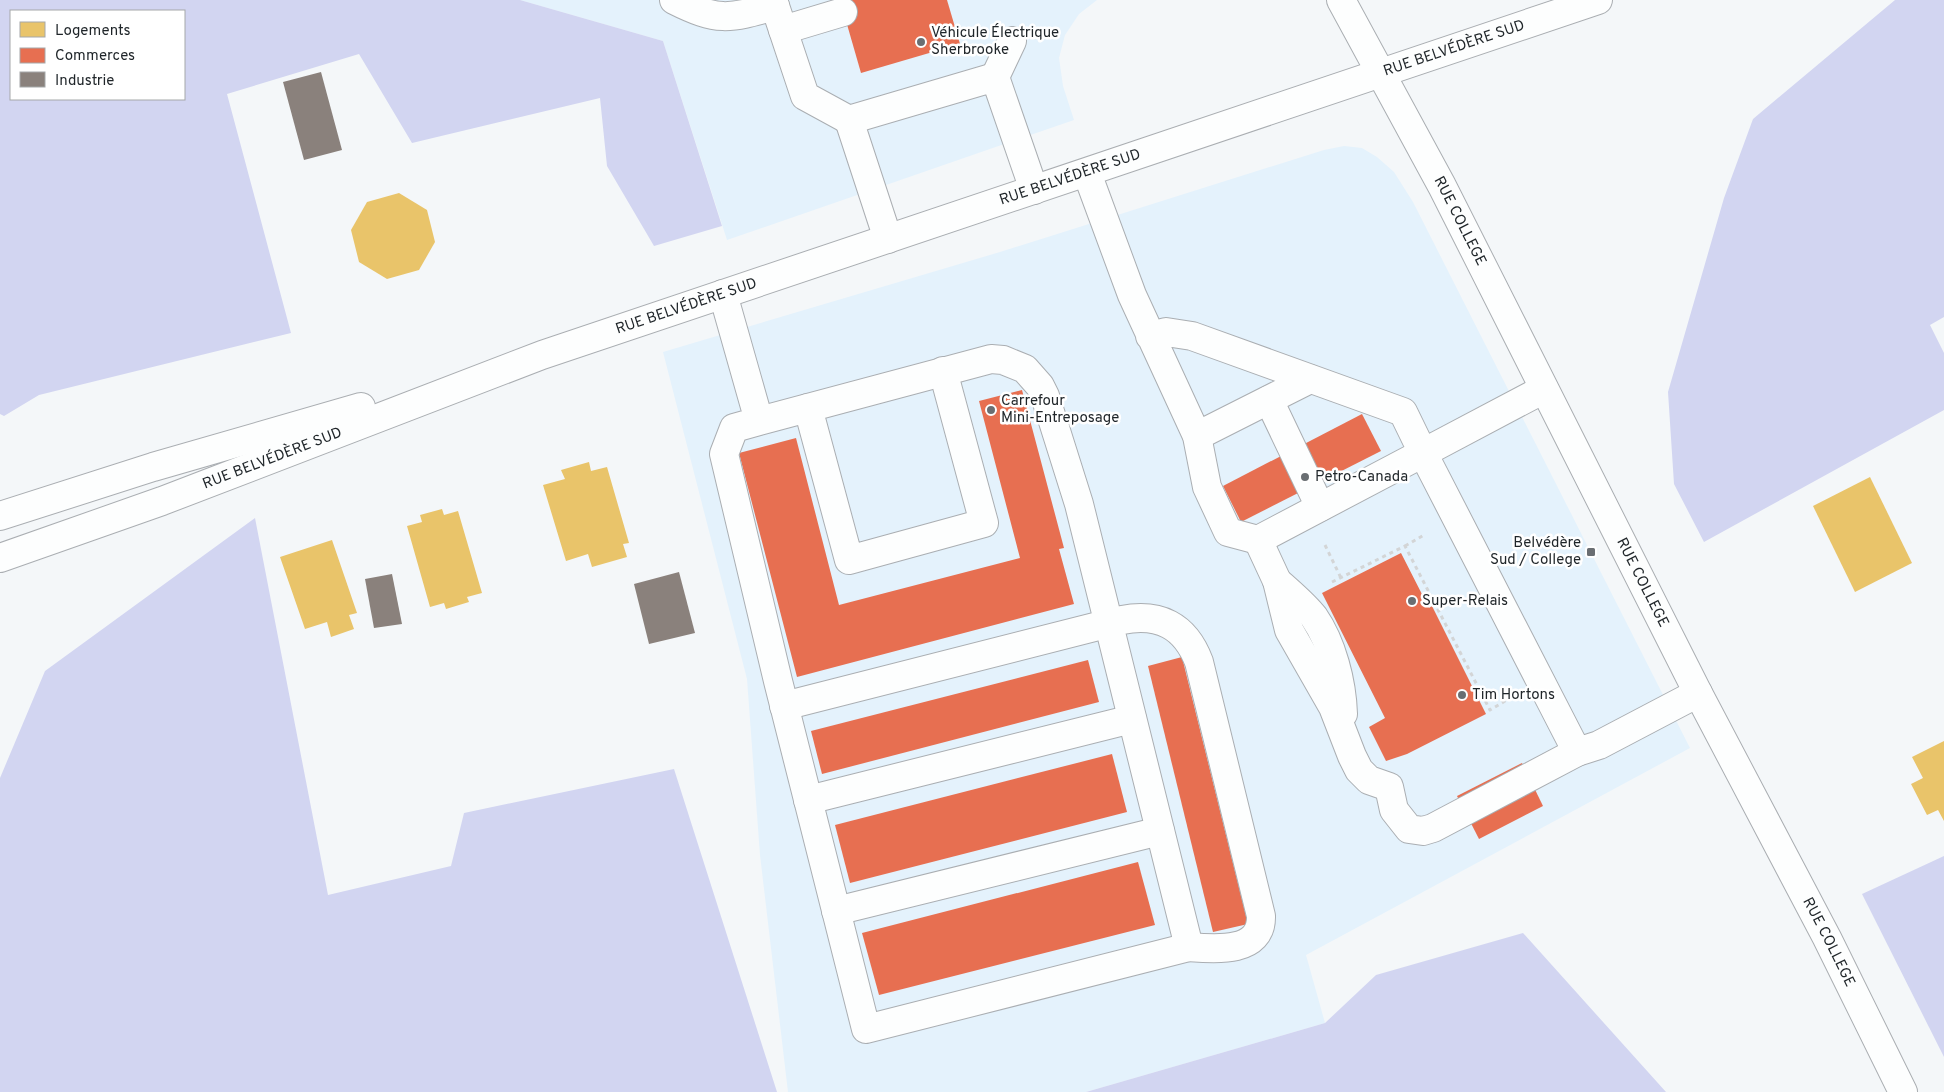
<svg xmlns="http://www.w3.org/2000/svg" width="1944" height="1092" font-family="Overpass,sans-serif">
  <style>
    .built { fill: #e4f2fc }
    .forest { fill: #d2d5f1; fill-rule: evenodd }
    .homes { fill: #e9c46a }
    .shops { fill: #e76f51 }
    .industry { fill: #8a817c }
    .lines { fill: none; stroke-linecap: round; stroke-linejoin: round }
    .minor-casing { stroke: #aaaeb2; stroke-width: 30 }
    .path { stroke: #d3d5d6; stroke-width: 3; stroke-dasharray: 4 4; stroke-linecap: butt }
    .minor { stroke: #fdfefe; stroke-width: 28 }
    .poi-dot { fill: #6a6e72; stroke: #fff; stroke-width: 2 }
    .labels { text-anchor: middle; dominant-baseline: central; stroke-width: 5; stroke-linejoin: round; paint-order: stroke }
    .poi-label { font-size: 15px; fill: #1f2529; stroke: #fff; text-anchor: start }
    .street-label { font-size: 15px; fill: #1f2529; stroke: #fff }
  </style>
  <rect width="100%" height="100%" fill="#f4f7f9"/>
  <g class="built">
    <polygon points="520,0 1097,0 1079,14 1065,35 1059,58 1063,86 1074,120 727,240 663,41"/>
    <polygon points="1344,146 1362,148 1377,157 1394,172 1413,202 1690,748 1306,955 1325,1023 1086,1092 788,1092 760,855 747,679 663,352 1000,252 1324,150"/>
  </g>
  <g class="forest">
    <path d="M0,0H520L663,41L722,226L654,246L607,166L600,98L412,143L359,54L227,94L291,333L39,395L4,416L0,414ZM11,11H184V99H11Z"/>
    <polygon points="1895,0 1944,0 1944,317 1930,325 1944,353 1944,410 1704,542 1674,484 1668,392 1724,198 1753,119"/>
    <polygon points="255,518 328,895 451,866 464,813 674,769 777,1092 0,1092 0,778 45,671"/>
    <polygon points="1944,856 1944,1057 1862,894"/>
    <polygon points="1523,933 1666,1092 1086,1092 1325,1023 1376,975"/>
  </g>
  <g class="homes">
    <polygon points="399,193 427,210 435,242 419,270 387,279 359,262 351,230 367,202"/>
    <polygon points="589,462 591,471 607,467 629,543 623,544 627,557 592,567 588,554 566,561 543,485 565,479 561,470"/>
    <polygon points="1870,477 1912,563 1855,592 1813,506"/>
    <polygon points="442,509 444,515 458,511 482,593 467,597 469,602 446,609 444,603 430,607 407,526 422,522 420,515"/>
    <polygon points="332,540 357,613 349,615 354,629 331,637 327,622 305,629 280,557"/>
    <polygon points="1944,741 1944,821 1938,810 1927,815 1911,784 1923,778 1912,757"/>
  </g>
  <g class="shops">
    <polygon points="840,0 947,0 960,44 861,73"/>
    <polygon points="1022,390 1064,548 1059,549 1074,604 797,677 739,453 796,438 839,605 1020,558 979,401"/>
    <polygon points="1362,414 1381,451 1241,522 1223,486"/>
    <polygon points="1401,553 1429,608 1432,606 1486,714 1407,754 1386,761 1369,727 1385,718 1322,593"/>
    <polygon points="1182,657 1248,924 1213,932 1148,666"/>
    <polygon points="1088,660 1099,702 822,774 811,731"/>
    <polygon points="1112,754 1127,812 850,883 835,825"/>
    <polygon points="1522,763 1543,806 1479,839 1457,796"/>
    <polygon points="1138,862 1155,925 879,995 862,933"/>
  </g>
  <g class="industry">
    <polygon points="321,72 342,150 304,160 283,82"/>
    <polygon points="679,572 695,633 649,644 634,584"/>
    <polygon points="392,574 402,624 374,628 365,579"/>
  </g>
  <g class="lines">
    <g class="minor-casing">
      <g id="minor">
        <path d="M674,0C718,22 728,19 775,6"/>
        <polyline points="773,0 805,96 849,120"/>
        <path id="s1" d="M1341,0L1442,186L1698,693L1827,938L1903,1092"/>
        <polyline points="783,30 843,12"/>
        <polyline points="995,77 1012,41"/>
        <polyline points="1087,173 1132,295 1197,436 1207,487 1228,532 1258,540 1423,453 1403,412 1192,336 1166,332 1150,336"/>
        <polyline points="888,239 849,120 995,77 1034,190"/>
        <polyline points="723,294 759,421 991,359 1003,360 1025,369 1040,386 1045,396 1079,504 1189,947 866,1029 778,681 724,454 734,428 759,421"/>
        <polyline points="1544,389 1423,453 1577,752 1599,745 1698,693"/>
        <polyline points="1269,400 1320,507"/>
        <polyline points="808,408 849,560 984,523 943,371"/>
        <polyline points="1197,436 1310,379"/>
        <polyline points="0,516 153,467 361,407"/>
        <polyline points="1258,540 1277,581 1289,630 1333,707 1352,756 1359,770 1369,780 1389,787 1394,810 1409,829 1423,831 1433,828 1577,752"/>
        <path id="s2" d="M0,558L162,501L542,355L1598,0"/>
        <path d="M1277,581C1289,592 1304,604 1314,617C1332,643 1342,682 1343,714"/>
        <path d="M784,706L1122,620C1159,613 1185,625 1199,662L1261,916C1262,954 1214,949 1189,947"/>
        <polyline points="808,800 1132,719"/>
        <polyline points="836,911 1160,831"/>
      </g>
    </g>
    <g class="path">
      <polyline points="1325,545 1341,578"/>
      <polyline points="1405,546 1424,535"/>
      <polyline points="1332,582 1405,546 1490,710 1510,698"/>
      <polyline points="1422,596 1429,593"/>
    </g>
    <use href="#minor" class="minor"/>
  </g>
  <g class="poi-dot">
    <circle cx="921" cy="42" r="5"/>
    <circle cx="991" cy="410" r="5"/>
    <circle cx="1305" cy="477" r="5"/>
    <rect x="1586" y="547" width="10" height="10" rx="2.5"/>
    <circle cx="1412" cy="601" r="5"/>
    <circle cx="1462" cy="695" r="5"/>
  </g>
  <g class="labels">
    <g class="poi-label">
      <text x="931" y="33">Véhicule Électrique<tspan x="931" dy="17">Sherbrooke</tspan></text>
      <text x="1001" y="401">Carrefour<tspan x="1001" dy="17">Mini-Entreposage</tspan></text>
      <text x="1315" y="477">Petro-Canada</text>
      <text x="1581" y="543" text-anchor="end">Belvédère<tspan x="1581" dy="17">Sud / College</tspan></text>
      <text x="1422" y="601">Super-Relais</text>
      <text x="1472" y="695">Tim Hortons</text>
    </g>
    <g class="street-label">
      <text stroke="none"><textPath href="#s2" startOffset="1541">RUE BELVÉDÈRE SUD</textPath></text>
      <text stroke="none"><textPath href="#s2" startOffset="1136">RUE BELVÉDÈRE SUD</textPath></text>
      <text stroke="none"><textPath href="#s1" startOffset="251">RUE COLLEGE</textPath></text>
      <text stroke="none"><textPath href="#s2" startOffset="731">RUE BELVÉDÈRE SUD</textPath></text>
      <text stroke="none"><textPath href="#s2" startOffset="290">RUE BELVÉDÈRE SUD</textPath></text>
      <text stroke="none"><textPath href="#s1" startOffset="656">RUE COLLEGE</textPath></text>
      <text stroke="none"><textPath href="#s1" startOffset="1061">RUE COLLEGE</textPath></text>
    </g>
  </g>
  <rect x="10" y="10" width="175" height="90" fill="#ffffff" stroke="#a5a8a9"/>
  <rect x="20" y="22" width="25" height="15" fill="#e9c46a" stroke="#a5a8a9"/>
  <text x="55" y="35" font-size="15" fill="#1f2529">Logements</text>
  <rect x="20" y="48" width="25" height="15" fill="#e76f51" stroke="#a5a8a9"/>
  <text x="55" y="60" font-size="15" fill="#1f2529">Commerces</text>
  <rect x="20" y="72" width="25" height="15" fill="#8a817c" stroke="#a5a8a9"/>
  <text x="55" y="85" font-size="15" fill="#1f2529">Industrie</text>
</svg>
